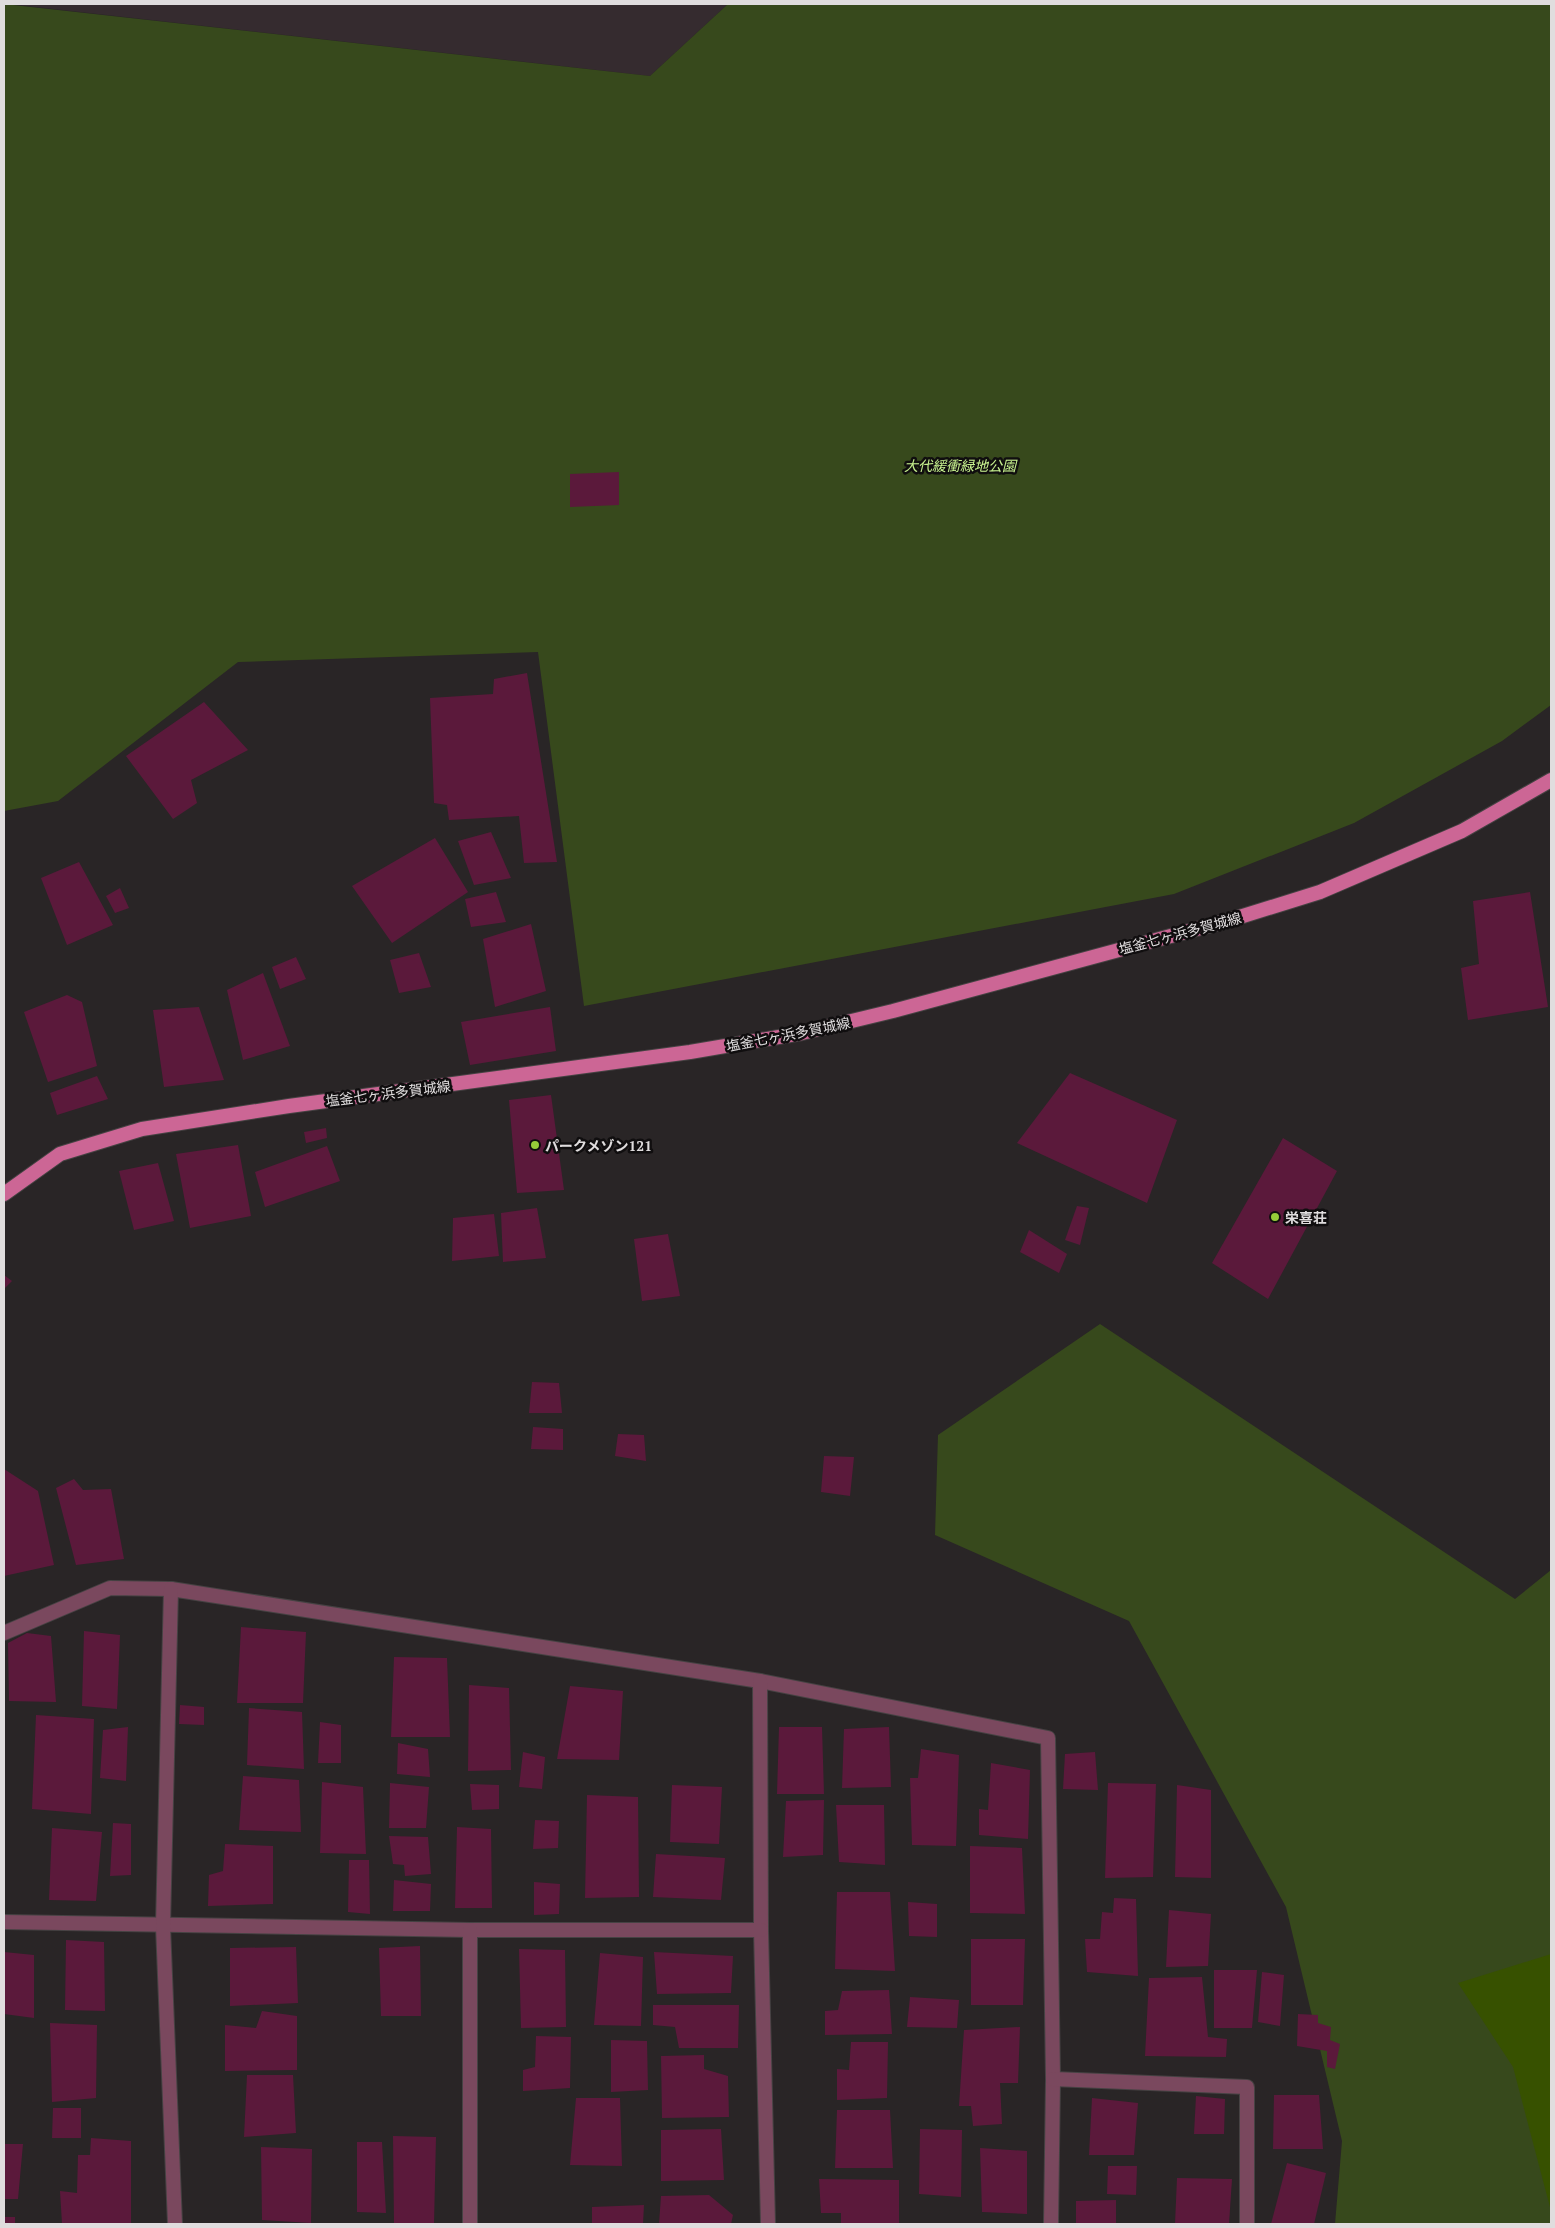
<svg xmlns="http://www.w3.org/2000/svg" width="1555" height="2228" font-family="'PT Serif','Noto Sans JP',serif">
  <style>
    .built { fill: #352b2f }
    .green { fill: #37491c }
    .water { fill: #375100 }
    .building { fill: #5b193b }
    .lines { fill: none; stroke-linecap: round; stroke-linejoin: round }
    .minor-casing { stroke: #464243; stroke-width: 16 }
    .tertiary-casing { stroke: #464243; stroke-width: 16 }
    .primary-casing { stroke: #464243; stroke-width: 16 }
    .minor { stroke: #7a485e; stroke-width: 14 }
    .tertiary { stroke: #7a485e; stroke-width: 14 }
    .primary { stroke: #cc6695; stroke-width: 14 }
    .poi-dot { fill: #96cc39; stroke: #100e0f; stroke-width: 2 }
    .labels { text-anchor: middle; dominant-baseline: central; stroke-width: 5; stroke-linejoin: round; paint-order: stroke }
    .park-label { font-size: 14px; font-style: italic; fill: #c8f390; stroke: #100e0f }
    .street-label { font-size: 14px; fill: #e0ddde; stroke: #100e0f }
    .poi-label { font-size: 14px; font-weight: bold; fill: #e0ddde; stroke: #100e0f; text-anchor: start }
  </style>
  <rect width="100%" height="100%" fill="#292526"/>
  <polygon class="built" points="9,4 728,4 650,76"/>
  <g class="green">
    <polygon points="4,4 650,76 728,4 1551,4 1551,705 1502,741 1354,823 1174,894 584,1006 538,652 238,662 58,801 4,811"/>
    <polygon points="1100,1324 1515,1599 1551,1570 1551,2224 1335,2224 1342,2141 1286,1907 1129,1621 935,1535 938,1435"/>
  </g>
  <polygon class="water" points="1551,1954 1551,2211 1513,2067 1458,1983"/>
  <g class="building">
    <polygon points="619,472 619,505 570,507 570,474"/>
    <polygon points="527,673 557,862 524,863 519,816 449,820 447,805 434,803 430,698 493,694 494,679"/>
    <polygon points="204,702 248,750 191,780 197,803 173,819 126,756"/>
    <polygon points="491,832 511,878 474,885 458,841"/>
    <polygon points="435,838 468,892 392,943 352,886"/>
    <polygon points="79,862 113,925 67,945 41,878"/>
    <polygon points="120,888 129,908 115,913 106,896"/>
    <polygon points="496,892 506,922 471,927 465,899"/>
    <polygon points="1530,892 1548,1007 1468,1020 1461,968 1479,964 1473,901"/>
    <polygon points="531,924 546,991 495,1007 483,939"/>
    <polygon points="419,953 431,987 399,993 390,960"/>
    <polygon points="296,957 306,979 280,989 272,967"/>
    <polygon points="263,973 290,1046 243,1060 227,990"/>
    <polygon points="67,995 82,1002 97,1066 48,1082 24,1012"/>
    <polygon points="199,1007 224,1080 164,1087 153,1010"/>
    <polygon points="550,1007 556,1051 470,1065 461,1022"/>
    <polygon points="1070,1073 1177,1120 1147,1203 1017,1143"/>
    <polygon points="97,1076 108,1099 57,1115 50,1093"/>
    <polygon points="551,1095 564,1190 517,1193 509,1100"/>
    <polygon points="326,1128 327,1138 306,1143 304,1132"/>
    <polygon points="1283,1138 1337,1171 1268,1299 1212,1263"/>
    <polygon points="238,1145 251,1216 190,1228 176,1154"/>
    <polygon points="327,1146 340,1181 265,1207 255,1172"/>
    <polygon points="158,1163 174,1221 134,1230 119,1171"/>
    <polygon points="1077,1206 1089,1208 1080,1245 1065,1240"/>
    <polygon points="537,1208 546,1258 503,1262 501,1213"/>
    <polygon points="494,1214 499,1256 452,1261 453,1218"/>
    <polygon points="1029,1230 1067,1254 1059,1273 1020,1252"/>
    <polygon points="668,1234 680,1296 642,1301 634,1239"/>
    <polygon points="4,1275 12,1281 4,1289"/>
    <polygon points="532,1382 559,1383 562,1413 529,1413"/>
    <polygon points="533,1427 563,1429 563,1450 531,1449"/>
    <polygon points="618,1434 644,1435 646,1461 615,1456"/>
    <polygon points="824,1456 854,1457 850,1496 821,1492"/>
    <polygon points="4,1469 38,1491 54,1565 4,1576"/>
    <polygon points="74,1479 83,1490 111,1489 124,1559 76,1565 56,1488"/>
    <polygon points="241,1627 306,1632 303,1703 237,1703"/>
    <polygon points="84,1631 120,1635 117,1709 82,1706"/>
    <polygon points="27,1633 51,1636 56,1702 9,1701 8,1643"/>
    <polygon points="394,1657 447,1658 450,1737 391,1737"/>
    <polygon points="469,1685 509,1688 511,1770 468,1771"/>
    <polygon points="570,1686 623,1691 619,1760 557,1759"/>
    <polygon points="180,1705 204,1707 204,1725 179,1724"/>
    <polygon points="249,1708 302,1712 304,1769 247,1765"/>
    <polygon points="36,1715 94,1719 91,1814 32,1809"/>
    <polygon points="320,1722 341,1725 341,1763 318,1763"/>
    <polygon points="128,1727 126,1781 100,1778 103,1730"/>
    <polygon points="779,1727 822,1727 824,1794 777,1794"/>
    <polygon points="889,1727 891,1787 842,1788 844,1729"/>
    <polygon points="398,1743 428,1749 430,1777 397,1774"/>
    <polygon points="921,1749 959,1755 956,1846 912,1845 910,1778 918,1778"/>
    <polygon points="523,1752 545,1757 542,1789 519,1787"/>
    <polygon points="1095,1752 1098,1790 1063,1789 1065,1754"/>
    <polygon points="991,1763 1030,1770 1028,1839 979,1835 979,1809 988,1810"/>
    <polygon points="243,1776 299,1780 301,1832 239,1830"/>
    <polygon points="322,1782 363,1787 366,1854 320,1853"/>
    <polygon points="390,1783 429,1787 426,1828 389,1828"/>
    <polygon points="1108,1783 1156,1784 1153,1877 1105,1878"/>
    <polygon points="470,1784 499,1785 499,1809 472,1810"/>
    <polygon points="672,1785 722,1787 719,1844 670,1842"/>
    <polygon points="1177,1785 1211,1790 1211,1878 1175,1877"/>
    <polygon points="587,1795 638,1797 639,1897 585,1898"/>
    <polygon points="824,1800 823,1855 783,1857 786,1801"/>
    <polygon points="836,1805 884,1805 885,1865 839,1862"/>
    <polygon points="535,1820 559,1821 558,1848 533,1849"/>
    <polygon points="113,1823 131,1824 131,1875 110,1876"/>
    <polygon points="457,1827 491,1829 492,1908 455,1908"/>
    <polygon points="52,1828 102,1832 96,1901 49,1900"/>
    <polygon points="389,1836 428,1837 431,1874 405,1876 404,1865 393,1864"/>
    <polygon points="225,1844 273,1846 273,1904 208,1906 209,1875 223,1871"/>
    <polygon points="970,1846 1022,1848 1025,1914 970,1913"/>
    <polygon points="656,1854 725,1858 721,1900 653,1897"/>
    <polygon points="349,1860 369,1860 370,1914 348,1912"/>
    <polygon points="394,1880 431,1884 430,1911 393,1911"/>
    <polygon points="534,1882 560,1884 559,1914 534,1915"/>
    <polygon points="837,1892 890,1892 895,1971 835,1969"/>
    <polygon points="1114,1898 1136,1899 1138,1976 1087,1972 1085,1939 1100,1939 1102,1912 1113,1913"/>
    <polygon points="908,1902 937,1904 937,1937 909,1936"/>
    <polygon points="1169,1910 1211,1914 1208,1966 1166,1967"/>
    <polygon points="971,1939 1025,1939 1023,2005 971,2005"/>
    <polygon points="66,1940 104,1942 105,2011 65,2010"/>
    <polygon points="420,1946 421,2016 381,2016 379,1948"/>
    <polygon points="296,1947 298,2003 230,2006 230,1948"/>
    <polygon points="519,1949 565,1950 566,2027 521,2028"/>
    <polygon points="4,1952 34,1955 34,2018 4,2014"/>
    <polygon points="654,1952 733,1956 731,1993 657,1994"/>
    <polygon points="600,1953 643,1957 641,2026 594,2025"/>
    <polygon points="1214,1970 1257,1970 1252,2028 1214,2028"/>
    <polygon points="1262,1972 1284,1975 1280,2026 1258,2022"/>
    <polygon points="1202,1977 1208,2037 1227,2039 1226,2057 1145,2056 1149,1978"/>
    <polygon points="889,1990 892,2034 825,2035 825,2011 838,2010 842,1991"/>
    <polygon points="910,1997 959,2000 957,2028 907,2027"/>
    <polygon points="653,2005 739,2005 738,2048 679,2048 675,2027 653,2025"/>
    <polygon points="262,2011 297,2016 297,2070 225,2071 225,2025 256,2028"/>
    <polygon points="1298,2014 1318,2015 1318,2023 1331,2027 1330,2040 1340,2044 1335,2069 1327,2067 1327,2051 1297,2046"/>
    <polygon points="50,2023 97,2025 96,2098 52,2102"/>
    <polygon points="1020,2027 1018,2083 1000,2083 1002,2124 973,2126 971,2106 959,2106 964,2030"/>
    <polygon points="536,2036 571,2037 570,2088 523,2091 523,2070 535,2067"/>
    <polygon points="611,2040 647,2041 648,2090 611,2092"/>
    <polygon points="851,2042 888,2042 887,2098 837,2100 837,2069 849,2070"/>
    <polygon points="704,2055 704,2069 728,2076 729,2117 662,2118 661,2056"/>
    <polygon points="247,2075 293,2075 296,2133 244,2137"/>
    <polygon points="1274,2095 1319,2095 1323,2149 1273,2149"/>
    <polygon points="1196,2096 1225,2099 1224,2134 1194,2134"/>
    <polygon points="576,2098 620,2098 622,2166 570,2165"/>
    <polygon points="1092,2098 1138,2103 1134,2155 1089,2155"/>
    <polygon points="53,2108 81,2108 81,2138 52,2138"/>
    <polygon points="837,2110 890,2110 893,2168 835,2168"/>
    <polygon points="721,2129 724,2180 661,2181 661,2130"/>
    <polygon points="920,2129 962,2130 961,2197 919,2194"/>
    <polygon points="393,2136 436,2137 434,2224 394,2224"/>
    <polygon points="91,2138 131,2141 131,2224 62,2224 60,2191 77,2193 78,2155 90,2155"/>
    <polygon points="357,2142 382,2142 386,2213 357,2212"/>
    <polygon points="4,2144 23,2144 18,2199 4,2199"/>
    <polygon points="261,2147 312,2149 311,2223 262,2220"/>
    <polygon points="980,2148 1027,2151 1027,2214 982,2212"/>
    <polygon points="1287,2163 1326,2173 1314,2224 1271,2224"/>
    <polygon points="1108,2166 1137,2166 1136,2195 1107,2194"/>
    <polygon points="1177,2178 1232,2179 1229,2224 1175,2224"/>
    <polygon points="819,2179 899,2180 899,2224 841,2224 841,2213 821,2213"/>
    <polygon points="709,2195 733,2215 731,2224 659,2224 661,2196"/>
    <polygon points="1116,2200 1116,2224 1076,2224 1076,2201"/>
    <polygon points="644,2205 643,2224 592,2224 592,2207"/>
    <rect x="4" y="2217" width="11" height="7"/>
  </g>
  <g class="lines">
    <g class="minor-casing">
      <g id="minor">
        <polyline points="4,1633 110,1588 171,1589 760,1681 1048,1738 1053,2079 1051,2224"/>
        <polyline points="760,1681 761,1930 768,2224"/>
        <polyline points="4,1922 470,1930 761,1930"/>
        <polyline points="470,1930 470,2224"/>
        <polyline points="1053,2079 1247,2087 1247,2224"/>
      </g>
    </g>
    <g class="tertiary-casing">
      <polyline id="tertiary" points="171,1589 163,1926 175,2224"/>
    </g>
    <g class="primary-casing">
      <polyline id="primary" points="4,1194 60,1154 142,1129 289,1106 690,1052 802,1033 893,1011 1230,920 1320,892 1462,831 1551,780"/>
    </g>
    <use href="#minor" class="minor"/>
    <use href="#tertiary" class="tertiary"/>
    <use href="#primary" class="primary"/>
  </g>
  <g class="poi-dot">
    <circle cx="535" cy="1145" r="5"/>
    <circle cx="1275" cy="1217" r="5"/>
  </g>
  <g class="labels">
    <g class="park-label">
      <text x="960" y="465">大代緩衝緑地公園</text>
    </g>
    <g class="street-label">
      <text transform="translate(1180 933) rotate(-15)">塩釜七ヶ浜多賀城線</text>
      <text transform="translate(788 1034) rotate(-11)">塩釜七ヶ浜多賀城線</text>
      <text transform="translate(388 1093) rotate(-7)">塩釜七ヶ浜多賀城線</text>
    </g>
    <g class="poi-label">
      <text x="545" y="1145">パークメゾン121</text>
      <text x="1285" y="1217">栄喜荘</text>
    </g>
  </g>
  <rect width="1555" height="2228" fill="none" stroke="#e0ddde" stroke-width="10"/>
</svg>
